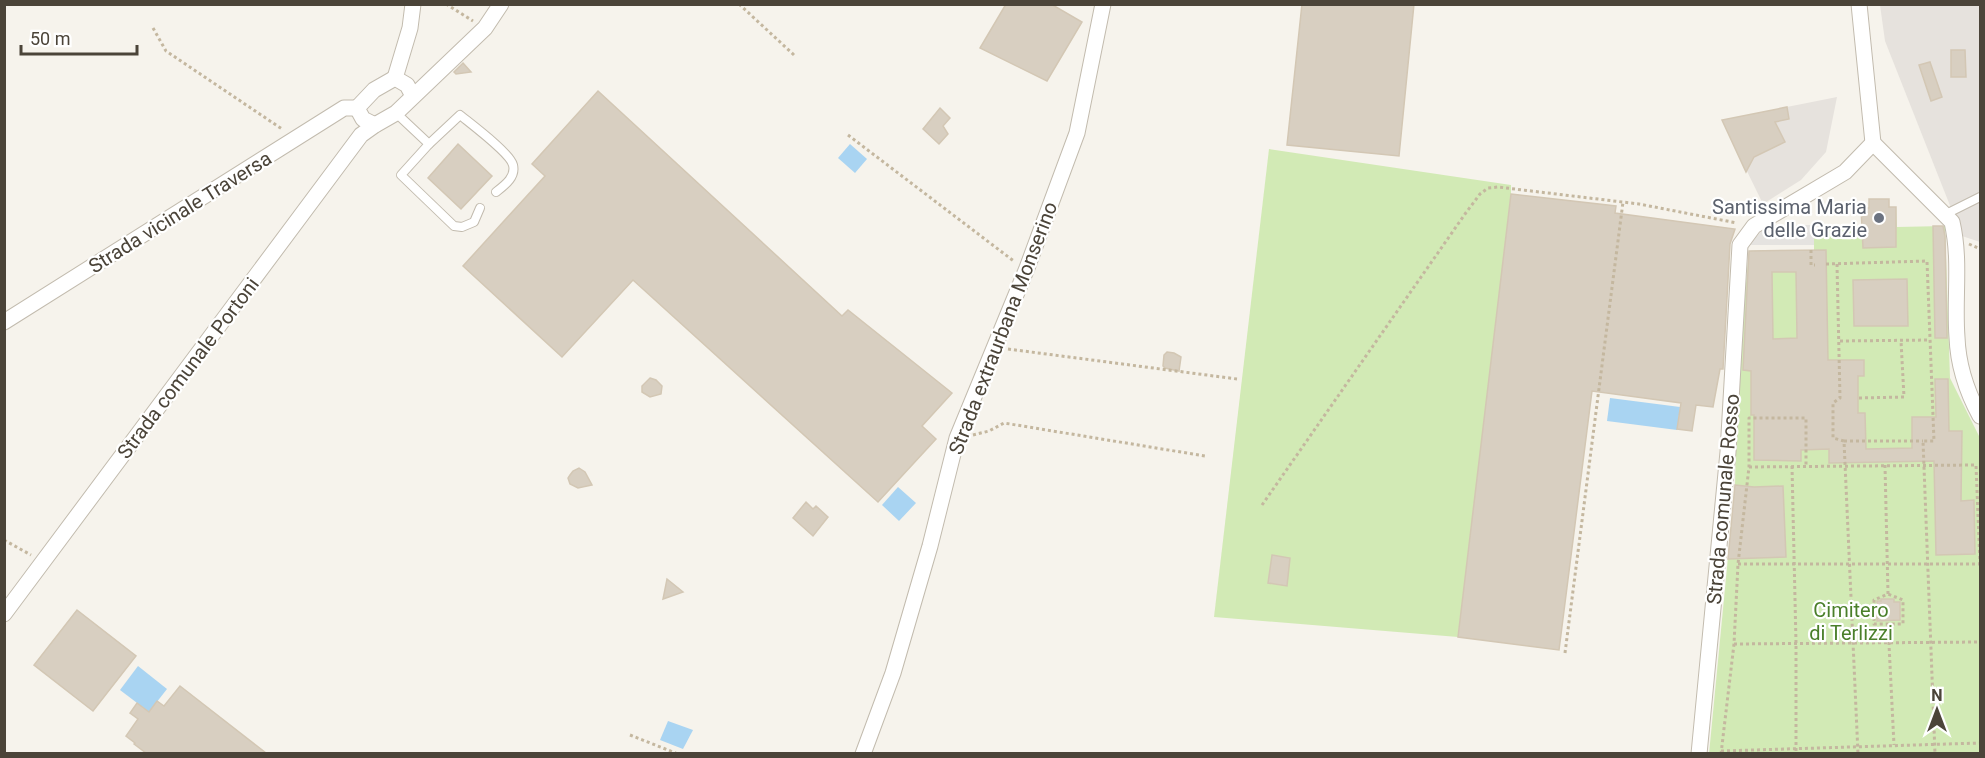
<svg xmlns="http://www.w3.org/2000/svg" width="1985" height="758" font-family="Roboto,sans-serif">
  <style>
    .industrial { fill: #e6e2dd }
    .green { fill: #d2eab5 }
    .parking { fill: #e5e3e0 }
    .water { fill: #a9d4f2 }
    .building { fill: #d8cfc1; stroke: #d3c7b4; stroke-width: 1.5; fill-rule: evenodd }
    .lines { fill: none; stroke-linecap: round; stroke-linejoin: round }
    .service-casing { stroke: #c2bbae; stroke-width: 10 }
    .minor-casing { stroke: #c2bbae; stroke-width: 17 }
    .path { stroke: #c4b79f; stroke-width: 3; stroke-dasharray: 3 3; stroke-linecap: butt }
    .service { stroke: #fff; stroke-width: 8 }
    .minor { stroke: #fff; stroke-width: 15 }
    .worship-dot { fill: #6b7280; stroke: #fff; stroke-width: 2 }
    .labels { text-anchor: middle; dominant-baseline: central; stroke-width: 4.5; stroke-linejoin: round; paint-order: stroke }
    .worship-label { font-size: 20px; fill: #5b616d; stroke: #fff; text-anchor: end }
    .street-label { font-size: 20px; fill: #4b4439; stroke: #fff }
    .park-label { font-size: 20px; fill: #4a7f2a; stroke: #fff }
  </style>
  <rect width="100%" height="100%" fill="#f6f3ec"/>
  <g class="industrial">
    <polygon points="1880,5 1980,5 1980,242 1962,236 1885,41"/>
    <polygon points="1837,97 1826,152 1801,180 1763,204 1722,120"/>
  </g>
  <g class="green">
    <polygon points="1269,149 1511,185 1511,194 1458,637 1214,617"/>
    <polygon points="1889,199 1889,207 1896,207 1897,227 1945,226 1950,378 1980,438 1980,753 1709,754 1735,485 1738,370 1749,251 1814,250 1814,228 1861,227 1861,208 1869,208 1869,200"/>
  </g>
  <polygon class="parking" points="1767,225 1814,225 1814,245 1749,245"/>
  <g class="water">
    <polygon points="850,144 867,159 855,173 838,158"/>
    <polygon points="1610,398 1680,407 1677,430 1607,421"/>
    <polygon points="898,487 916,503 899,521 882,505"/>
    <polygon points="138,666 167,689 149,712 120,690"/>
    <polygon points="668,721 693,730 683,749 660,740"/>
  </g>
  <g class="building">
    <polygon points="1006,4 1051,4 1082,22 1047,81 980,48"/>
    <polygon points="1302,4 1414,4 1399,156 1287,145"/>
    <polygon points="1951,50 1965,50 1966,77 1951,77"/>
    <polygon points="1930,62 1942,97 1931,101 1919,65"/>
    <polygon points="463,63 471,72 456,74 454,72"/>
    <polygon points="598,91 842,316 848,310 952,393 922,426 936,439 878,502 633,280 562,357 463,266 545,176 532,164"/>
    <polygon points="1787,107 1789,119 1775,122 1785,142 1754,157 1746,172 1722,120"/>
    <polygon points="940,108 950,118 943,126 948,134 939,144 923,129"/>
    <polygon points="458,144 492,176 461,209 428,178"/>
    <polygon points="1511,194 1616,206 1615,213 1735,229 1730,244 1723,369 1720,369 1713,407 1696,405 1692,431 1677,429 1681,403 1592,391 1559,650 1458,637"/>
    <polygon points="1869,199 1889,199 1889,207 1896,207 1896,247 1863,248 1861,208 1869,208"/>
    <polygon points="1933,226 1943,226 1945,236 1947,338 1935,338"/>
    <path d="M1826,250L1828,360H1864V376H1858V413H1865L1866,449L1912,448V417H1936L1935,379H1948L1949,431H1962L1961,501L1974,500L1975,554L1936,555L1934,461L1829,463V449L1801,450V461L1754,460V415H1751V371L1743,370L1749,251ZM1772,272H1796L1797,338L1773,339Z"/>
    <polygon points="1907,279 1908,326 1854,326 1853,280"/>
    <polygon points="1167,352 1174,353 1181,357 1179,371 1165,368 1163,366 1164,355"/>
    <polygon points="650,378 656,380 662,386 661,394 650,397 642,392 642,386"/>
    <polygon points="579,468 585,472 592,485 578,488 570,484 568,478 570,475 573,471"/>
    <polygon points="1735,485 1754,487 1783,486 1786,557 1728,559"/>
    <polygon points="806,502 813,509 816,506 828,517 813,536 793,518"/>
    <polygon points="1272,555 1290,558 1287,586 1268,583"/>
    <polygon points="667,579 683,592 663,599"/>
    <polygon points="1881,599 1894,599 1894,602 1900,602 1900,620 1877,621 1877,601 1881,601"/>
    <polygon points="77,610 136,656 93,711 34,665"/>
    <polygon points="180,686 266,753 146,753 134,744 135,743 126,736 138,719 130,713 137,703 149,712 157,701 164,706"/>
  </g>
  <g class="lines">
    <g class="service-casing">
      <g id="service">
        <path d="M396,113L429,144L460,115C471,124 510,153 513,165C516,177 505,185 496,192"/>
        <polyline points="429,144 401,175 454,226 462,227 474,222 480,208"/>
        <polyline points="1946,214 1980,197"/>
      </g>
    </g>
    <g class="minor-casing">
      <g id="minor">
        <polyline points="1859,4 1873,143"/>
        <polyline points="395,78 410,28 413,4"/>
        <polyline points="375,125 363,119 357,108 374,90 395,78 407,85 413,96"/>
        <path d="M1873,143L1952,222C1961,260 1954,299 1957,337C1958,365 1967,392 1980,416"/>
        <polyline points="4,322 344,108 357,108"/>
        <polyline points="4,614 361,135 375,125 396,113 485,28 501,4"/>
        <polyline points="863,754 893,673 930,546 957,438 1027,268 1077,133 1103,4"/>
        <polyline points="1699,754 1728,452 1740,245 1754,226 1845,172 1873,143"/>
      </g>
    </g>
    <g class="path">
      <polyline points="446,4 473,21"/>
      <polyline points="739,4 794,55"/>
      <polyline points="153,28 166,51 282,129"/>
      <polyline points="848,135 1015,262"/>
      <polyline points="1969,244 1980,249"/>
      <polyline points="1811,250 1811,265 1815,265"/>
      <polyline points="1826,264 1927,261 1934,441 1923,441 1935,754"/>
      <polyline points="1837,264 1840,398 1833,403 1833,438 1844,441 1858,754"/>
      <polyline points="1840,341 1930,340"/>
      <polyline points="1008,349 1237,379"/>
      <polyline points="1859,398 1904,397 1901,341"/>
      <polyline points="973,435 989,431 1004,423 1205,456"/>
      <polyline points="1844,441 1923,441"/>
      <polyline points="1885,465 1888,594 1874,600 1874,624 1903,624 1903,600 1888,594"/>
      <polyline points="1792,466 1796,643 1796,754"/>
      <polyline points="1749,467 1976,465 1980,564"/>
      <polyline points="1262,505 1465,214 1480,194 1488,188 1498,187 1639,204 1737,223"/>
      <polyline points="4,540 31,555"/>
      <polyline points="1738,564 1979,564"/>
      <polyline points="1888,624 1894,745"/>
      <polyline points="1734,644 1980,642"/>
      <polyline points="1565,653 1623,202"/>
      <polyline points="630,735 678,754"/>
      <polyline points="1721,751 1980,743"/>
      <polyline points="1721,754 1734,644 1738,564 1749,467 1749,418 1806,418 1806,465"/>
    </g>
    <use href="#service" class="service"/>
    <use href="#minor" class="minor"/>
  </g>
  <circle class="worship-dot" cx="1879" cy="218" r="6"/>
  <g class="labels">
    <g class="worship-label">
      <text x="1867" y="207">Santissima Maria<tspan x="1867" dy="23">delle Grazie</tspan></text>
    </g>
    <g class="street-label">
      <text transform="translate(180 212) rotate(-32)">Strada vicinale Traversa</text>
      <text transform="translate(1003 328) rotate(-69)">Strada extraurbana Monserino</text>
      <text transform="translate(188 368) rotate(-53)">Strada comunale Portoni</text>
      <text transform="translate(1723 499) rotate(-85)">Strada comunale Rosso</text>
    </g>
    <g class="park-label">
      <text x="1851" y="610">Cimitero<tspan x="1851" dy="23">di Terlizzi</tspan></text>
    </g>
  </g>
  <rect width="1985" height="758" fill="none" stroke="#4b4439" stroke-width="12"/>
  <g transform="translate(1937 710)" stroke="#ffffff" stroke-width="4.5" paint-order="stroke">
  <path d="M0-4.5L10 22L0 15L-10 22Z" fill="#4b4439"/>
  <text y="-9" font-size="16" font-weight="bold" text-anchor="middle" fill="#4b4439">N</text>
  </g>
  <path d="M21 45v9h116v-9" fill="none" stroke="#4b4439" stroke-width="3"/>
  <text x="30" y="45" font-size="18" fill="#4b4439" stroke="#ffffff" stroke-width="4.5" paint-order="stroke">50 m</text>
</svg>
